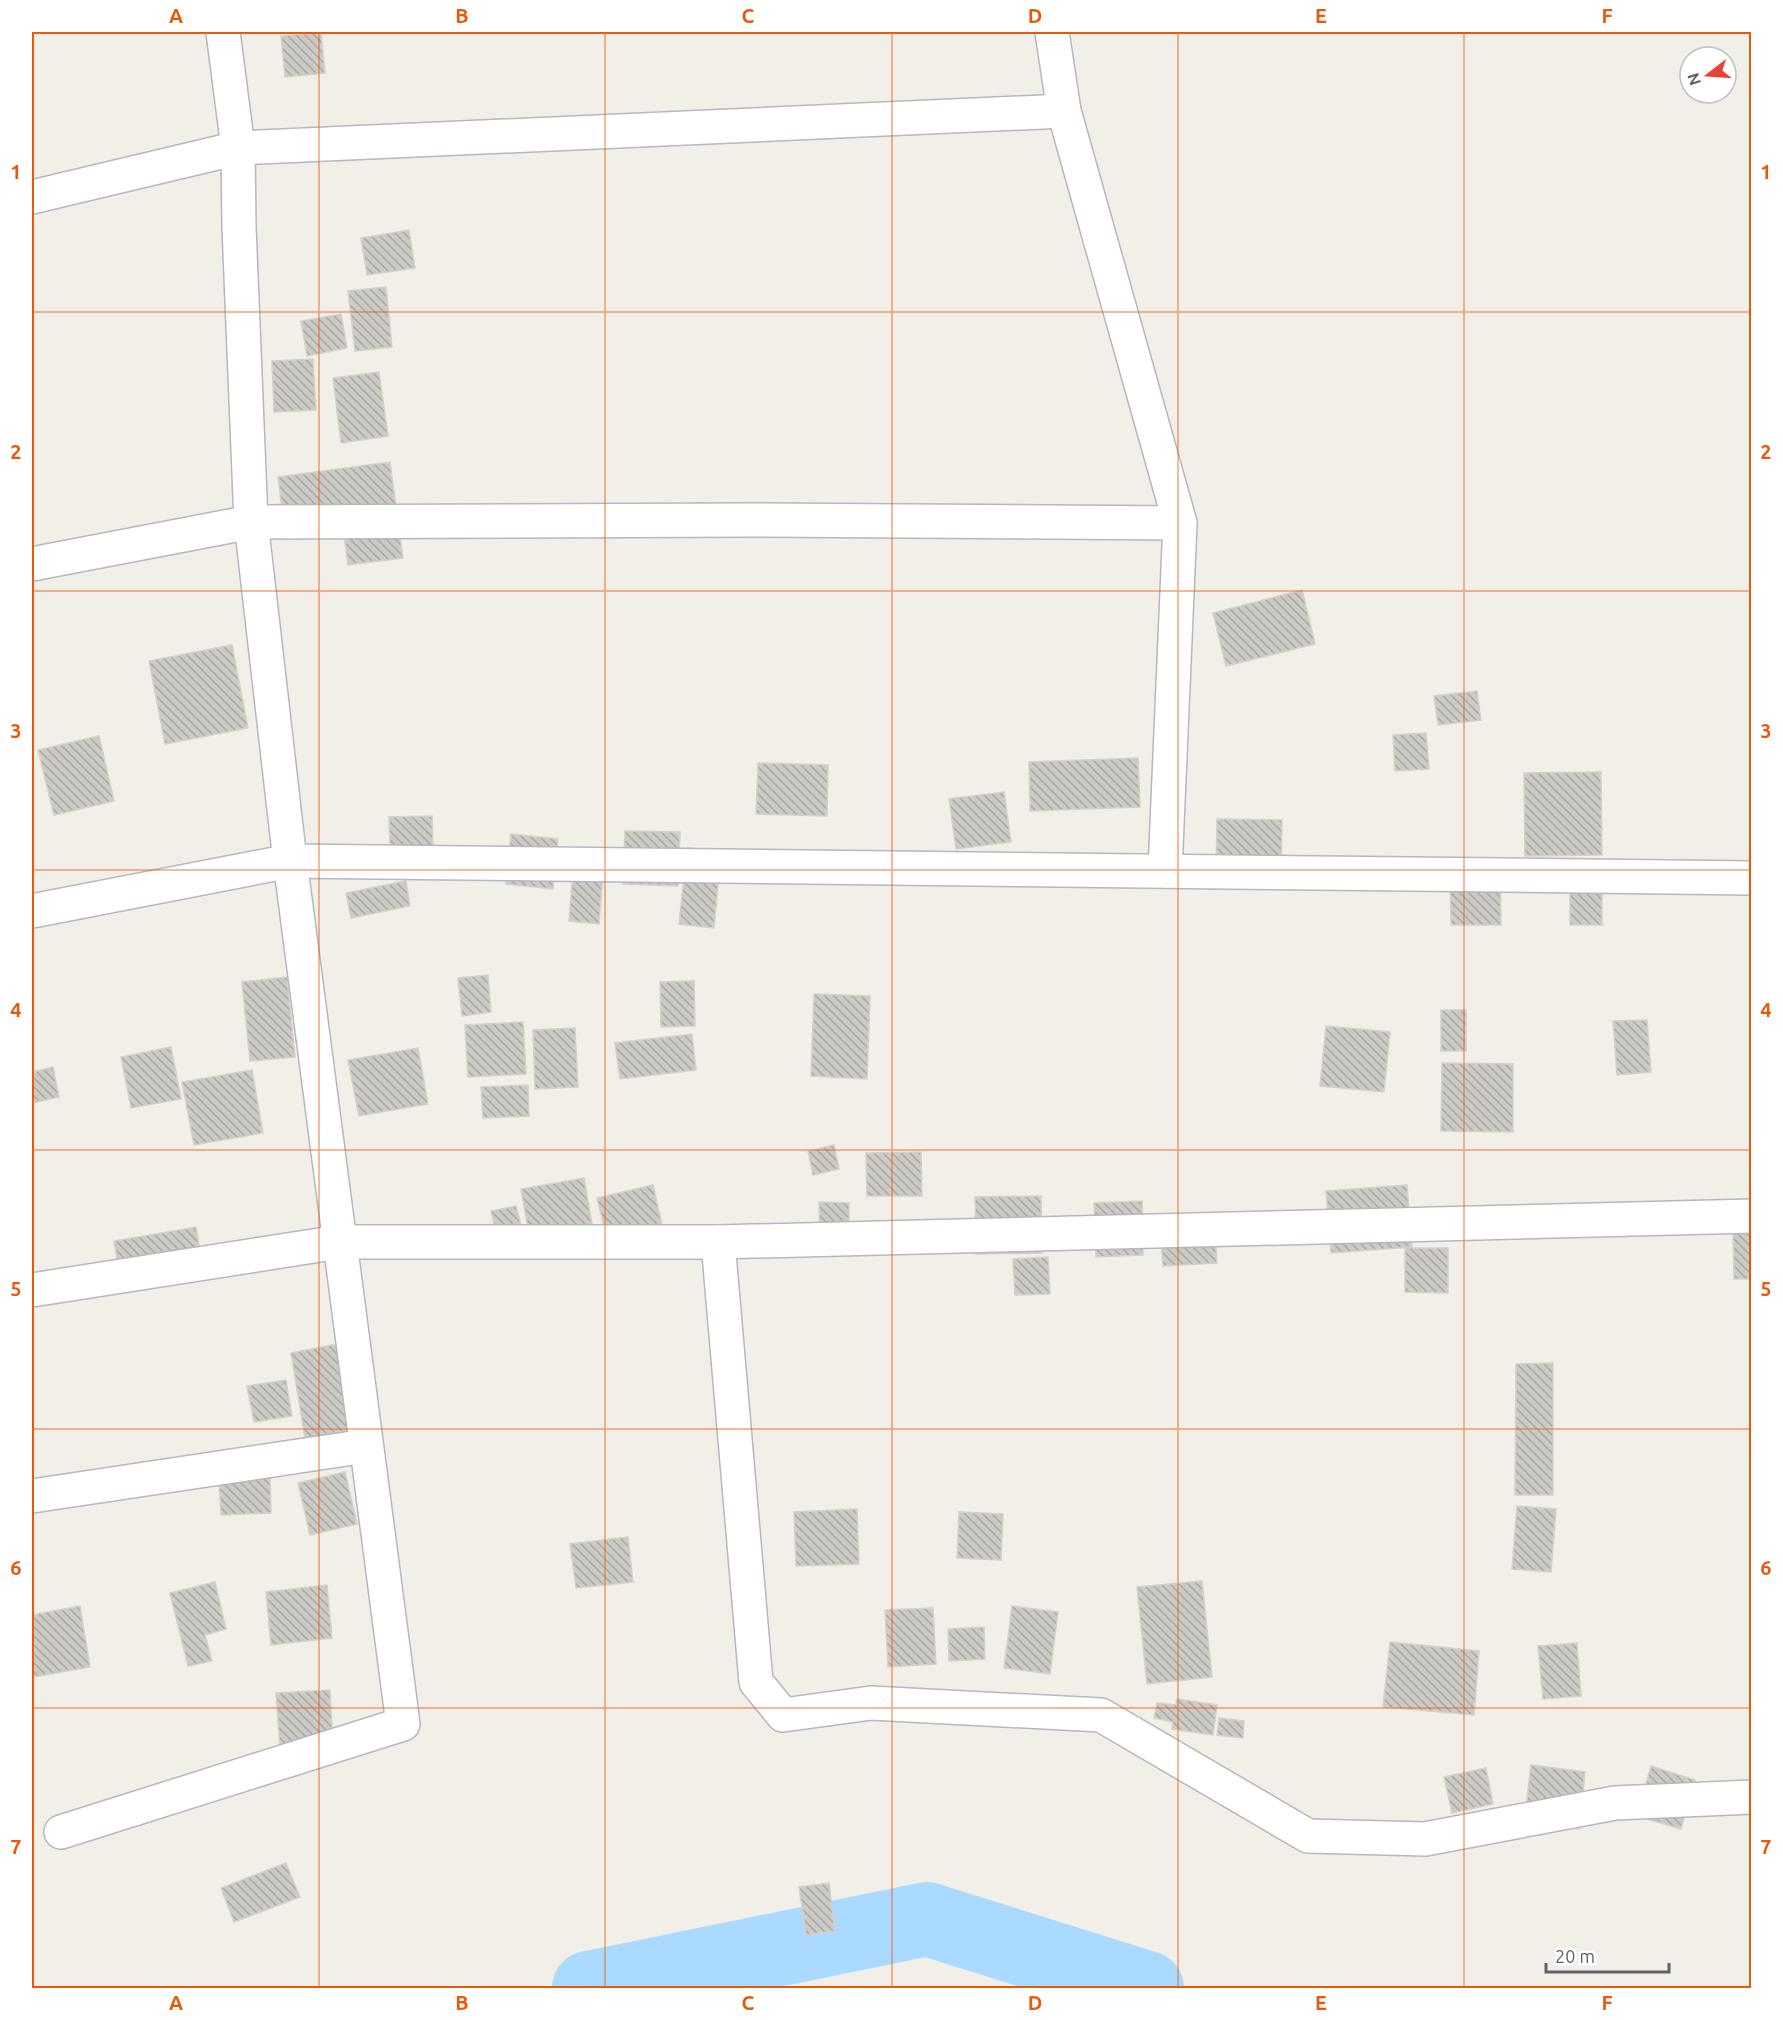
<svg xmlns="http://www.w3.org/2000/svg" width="1783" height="2020" font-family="Ubuntu,sans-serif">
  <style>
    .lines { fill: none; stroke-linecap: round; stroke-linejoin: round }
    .river { stroke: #aadaff; stroke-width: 74 }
    .building { fill: url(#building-back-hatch); stroke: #d6d1c6; stroke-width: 1.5 }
    .minor-casing { stroke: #b5b8bc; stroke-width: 36 }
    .minor { stroke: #fff; stroke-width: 33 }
    .grid { fill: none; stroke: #e8590c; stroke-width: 1.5; stroke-opacity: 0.55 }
    .neatline { fill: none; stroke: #e8590c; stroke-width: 2 }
    .grid-label { font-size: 20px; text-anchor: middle; font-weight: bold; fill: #e8590c }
  </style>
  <defs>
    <pattern id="building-back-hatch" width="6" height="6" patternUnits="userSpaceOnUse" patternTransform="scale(1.5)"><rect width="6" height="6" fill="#cccac5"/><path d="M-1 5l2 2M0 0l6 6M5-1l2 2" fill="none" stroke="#a9a8a4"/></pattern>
  </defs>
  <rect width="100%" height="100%" fill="#f1efe8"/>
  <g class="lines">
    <polyline class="river" points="589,1988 927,1919 1147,1988"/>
  </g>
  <g class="building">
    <polygon points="321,32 325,73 285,77 281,36"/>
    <polygon points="409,230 415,268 367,275 361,238"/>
    <polygon points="386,287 392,347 355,351 348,291"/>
    <polygon points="341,314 347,348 307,356 301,321"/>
    <polygon points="313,359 316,410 274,412 272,361"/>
    <polygon points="379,372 388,436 341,443 333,378"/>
    <polygon points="390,462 403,558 348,565 341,511 283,518 278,477"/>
    <polygon points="1302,590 1315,644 1226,666 1213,613"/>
    <polygon points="232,645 248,728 165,744 149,661"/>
    <polygon points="1477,691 1481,720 1438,725 1434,696"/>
    <polygon points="1426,733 1429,769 1395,771 1393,735"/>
    <polygon points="99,736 114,801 54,815 38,750"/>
    <polygon points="1138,758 1140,807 1030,811 1029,762"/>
    <polygon points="758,763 828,765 827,816 756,814"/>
    <polygon points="1601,772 1602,855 1525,856 1524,773"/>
    <polygon points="1004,792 1011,842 956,849 949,799"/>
    <polygon points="432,816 434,876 391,878 389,817"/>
    <polygon points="1217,819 1282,820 1281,882 1216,879"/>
    <polygon points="625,831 680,832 678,886 623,884"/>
    <polygon points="511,834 558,839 553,889 506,884"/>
    <polygon points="687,848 721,852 714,928 679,924"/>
    <polygon points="574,860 604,862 599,924 569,921"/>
    <polygon points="1450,863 1500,863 1501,925 1451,925"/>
    <polygon points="1570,871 1602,872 1602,925 1570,925"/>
    <polygon points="406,881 410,906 351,918 346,893"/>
    <polygon points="488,975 491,1012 462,1016 458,978"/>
    <polygon points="287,977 295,1057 250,1061 242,982"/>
    <polygon points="694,981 695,1026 661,1027 660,982"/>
    <polygon points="814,994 870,996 867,1079 811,1076"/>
    <rect x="1441" y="1010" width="25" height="41"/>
    <polygon points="1647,1020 1651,1072 1617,1075 1613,1021"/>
    <polygon points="523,1022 526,1074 468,1077 465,1025"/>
    <polygon points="1326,1026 1390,1032 1384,1092 1320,1086"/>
    <polygon points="575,1028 578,1087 535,1089 533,1030"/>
    <polygon points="692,1034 696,1070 620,1079 615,1043"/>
    <polygon points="171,1047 181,1099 131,1108 121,1057"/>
    <polygon points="418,1048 428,1104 359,1116 348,1060"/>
    <polygon points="1442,1063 1513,1064 1513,1132 1441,1131"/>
    <polygon points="53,1067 59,1097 32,1103 32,1072"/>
    <polygon points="252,1070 263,1133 194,1145 182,1082"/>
    <polygon points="528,1085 529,1116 483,1118 481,1087"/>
    <polygon points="834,1145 839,1169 813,1175 808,1151"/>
    <polygon points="921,1152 922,1196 867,1196 866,1153"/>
    <polygon points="584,1178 594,1236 531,1246 521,1189"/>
    <polygon points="653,1185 664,1234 609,1247 597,1198"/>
    <polygon points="1407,1185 1412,1247 1331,1253 1326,1191"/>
    <polygon points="1041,1196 1042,1253 976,1254 975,1197"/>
    <polygon points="1142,1201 1143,1255 1096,1257 1094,1203"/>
    <polygon points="819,1202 849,1203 849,1245 820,1245"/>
    <polygon points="516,1206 524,1237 499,1243 491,1211"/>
    <polygon points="1214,1219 1217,1263 1163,1266 1160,1223"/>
    <polygon points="196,1227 204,1279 123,1293 114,1241"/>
    <polygon points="1752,1230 1752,1279 1734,1279 1733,1231"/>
    <polygon points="1405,1248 1448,1248 1448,1293 1405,1292"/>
    <polygon points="1048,1257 1050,1294 1015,1295 1013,1259"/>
    <polygon points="337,1344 351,1430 305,1438 291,1353"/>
    <polygon points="1553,1363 1553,1495 1515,1495 1516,1364"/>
    <polygon points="286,1380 292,1416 254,1422 247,1386"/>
    <polygon points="345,1472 357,1524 310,1535 298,1483"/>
    <polygon points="270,1478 271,1513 221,1515 219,1480"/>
    <polygon points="1517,1506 1556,1509 1551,1572 1512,1569"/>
    <polygon points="857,1509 859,1564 796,1566 794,1512"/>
    <polygon points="959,1512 1003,1514 1001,1560 957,1558"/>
    <polygon points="628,1537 633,1582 576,1588 570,1544"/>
    <polygon points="1202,1581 1212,1677 1147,1684 1137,1587"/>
    <polygon points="215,1582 226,1629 205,1635 212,1661 188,1666 170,1593"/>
    <polygon points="327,1585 332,1638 271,1645 266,1592"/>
    <polygon points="80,1606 90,1667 33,1677 32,1615"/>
    <polygon points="1012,1606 1058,1612 1050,1674 1004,1668"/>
    <polygon points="933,1608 936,1664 888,1667 885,1610"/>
    <polygon points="984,1627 985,1659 949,1661 948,1629"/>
    <polygon points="1390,1642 1479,1651 1474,1715 1383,1707"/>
    <polygon points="1577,1643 1581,1696 1543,1699 1538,1646"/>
    <polygon points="330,1690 333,1746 280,1749 276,1693"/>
    <polygon points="1177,1699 1217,1705 1213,1735 1172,1729 1173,1722 1154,1718 1157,1703 1176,1705"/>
    <polygon points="1219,1718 1244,1721 1243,1738 1217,1735"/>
    <polygon points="1531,1765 1585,1772 1579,1829 1524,1823"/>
    <polygon points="1651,1766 1695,1780 1681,1829 1637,1816"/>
    <polygon points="1486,1768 1493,1804 1452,1813 1444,1777"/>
    <polygon points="286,1863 300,1897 234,1922 221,1888"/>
    <polygon points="829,1883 835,1931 806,1935 799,1887"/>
  </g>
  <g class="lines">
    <g class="minor-casing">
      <g id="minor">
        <polyline points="1052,32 1064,111 1180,523 1165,871"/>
        <polyline points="32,197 238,148 1064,111"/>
        <polyline points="32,564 251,522 750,520 1180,523"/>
        <polyline points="32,911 290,861 1752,878"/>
        <polyline points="718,1242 756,1682 783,1715 871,1703 1101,1715 1308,1836 1425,1839 1615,1803 1752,1797"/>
        <polyline points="32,1290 339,1242 718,1242 1752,1216"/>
        <polyline points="32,1496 366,1446"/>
        <polyline points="61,1832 403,1724 290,861 251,522 239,227 238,148 223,32"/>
      </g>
    </g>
    <use href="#minor" class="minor"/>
  </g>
  <path class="grid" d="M319,32V1988M605,32V1988M892,32V1988M1178,32V1988M1464,32V1988M32,312H1752M32,591H1752M32,870H1752M32,1150H1752M32,1429H1752M32,1708H1752"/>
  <rect width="1783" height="2020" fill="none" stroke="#ffffff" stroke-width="66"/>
  <g transform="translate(1708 75) rotate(253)"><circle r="28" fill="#ffffff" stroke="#bfc1c3" stroke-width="1.5"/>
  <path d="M0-4.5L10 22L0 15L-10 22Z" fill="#ea4335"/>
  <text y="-9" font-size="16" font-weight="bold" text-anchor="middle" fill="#5f6368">N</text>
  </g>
  <path d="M1546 1963v9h123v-9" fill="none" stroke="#5f6368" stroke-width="3"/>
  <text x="1555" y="1963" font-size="18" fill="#5f6368" stroke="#ffffff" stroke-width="4.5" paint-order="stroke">20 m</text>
  <rect x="33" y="33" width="1717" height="1954" class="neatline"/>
  <g class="grid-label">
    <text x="176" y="23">A</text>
    <text x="462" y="23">B</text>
    <text x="748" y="23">C</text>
    <text x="1035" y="23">D</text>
    <text x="1321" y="23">E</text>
    <text x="1607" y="23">F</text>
    <text x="16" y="179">1</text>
    <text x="1766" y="179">1</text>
    <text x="16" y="459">2</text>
    <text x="1766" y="459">2</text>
    <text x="16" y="738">3</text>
    <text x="1766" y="738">3</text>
    <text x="16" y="1017">4</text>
    <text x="1766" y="1017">4</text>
    <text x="16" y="1296">5</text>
    <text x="1766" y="1296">5</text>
    <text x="16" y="1575">6</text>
    <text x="1766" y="1575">6</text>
    <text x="16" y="1854">7</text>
    <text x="1766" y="1854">7</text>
    <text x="176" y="2010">A</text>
    <text x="462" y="2010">B</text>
    <text x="748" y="2010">C</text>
    <text x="1035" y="2010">D</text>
    <text x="1321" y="2010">E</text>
    <text x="1607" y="2010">F</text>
  </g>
</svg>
